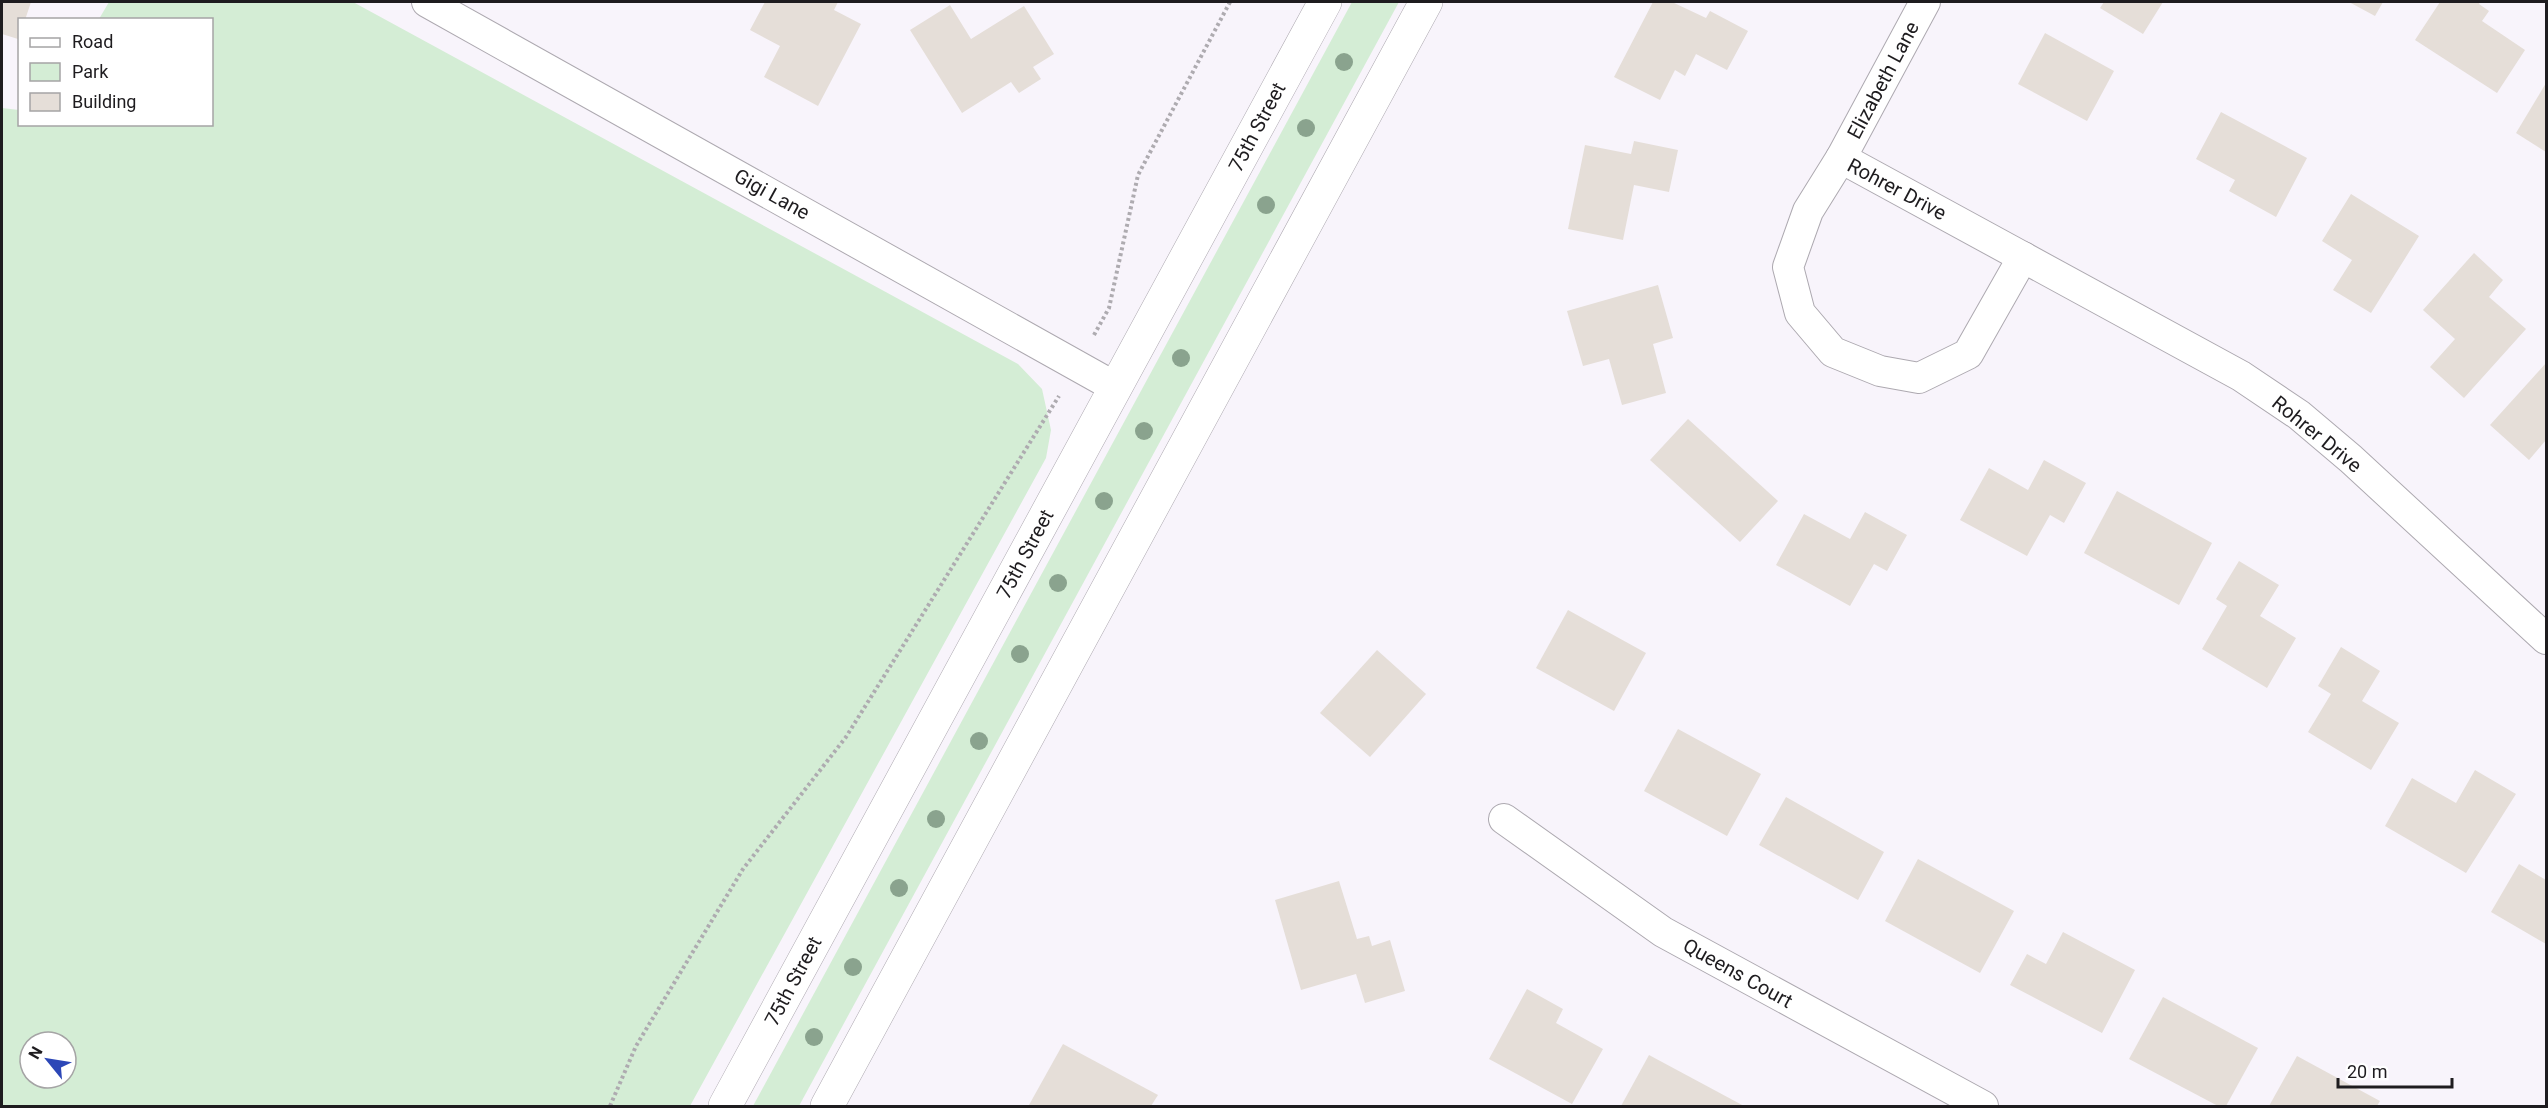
<svg xmlns="http://www.w3.org/2000/svg" width="2548" height="1108" font-family="Roboto,sans-serif">
  <style>
    .green { fill: #d4edd5; fill-rule: evenodd }
    .building { fill: #e5ded8 }
    .lines { fill: none; stroke-linecap: round; stroke-linejoin: round }
    .street-casing { stroke: #ada9b0; stroke-width: 32 }
    .secondary-casing { stroke: #ada9b0; stroke-width: 34 }
    .path { stroke: #aeabb0; stroke-width: 4; stroke-dasharray: 3 3; stroke-linecap: butt }
    .street { stroke: #fff; stroke-width: 30 }
    .secondary { stroke: #fff; stroke-width: 33 }
    .tree { fill: #8aa38e }
    .labels { text-anchor: middle; dominant-baseline: central; stroke-width: 4.5; stroke-linejoin: round; paint-order: stroke }
    .street-label { font-size: 20px; fill: #1e1c1f; stroke: #fff }
  </style>
  <rect width="100%" height="100%" fill="#f8f4fb"/>
  <g class="green">
    <path d="M109,2H353L1018,364L1042,389L1051,430L1046,458L690,1106H2V108L19,110L20,124H212V20L99,19ZM30,1042H66V1078H30Z"/>
    <polygon points="1352,2 1399,2 799,1106 753,1106"/>
  </g>
  <g class="building">
    <polygon points="2,2 31,2 25,20 20,20 18,39 2,34"/>
    <polygon points="765,2 838,2 834,10 861,24 818,106 764,77 780,46 750,30"/>
    <polygon points="1653,2 1672,2 1706,18 1710,11 1748,31 1727,70 1696,54 1685,76 1675,70 1660,100 1614,77"/>
    <polygon points="2104,2 2163,2 2143,34 2100,8"/>
    <polygon points="2349,2 2383,2 2375,16"/>
    <polygon points="2440,2 2480,2 2479,4 2489,11 2482,21 2525,50 2497,93 2415,40"/>
    <polygon points="950,5 971,39 1024,6 1054,54 1033,67 1041,79 1019,93 1011,82 962,113 910,30"/>
    <polygon points="2045,33 2114,71 2087,121 2018,84"/>
    <polygon points="2546,83 2546,152 2516,133"/>
    <polygon points="2221,112 2307,158 2276,217 2229,191 2235,180 2196,159"/>
    <polygon points="1634,141 1678,150 1669,192 1634,185 1623,240 1568,229 1585,145 1631,154"/>
    <polygon points="2351,194 2419,236 2371,313 2333,290 2352,260 2322,241"/>
    <polygon points="2474,253 2503,280 2489,297 2526,329 2464,398 2430,367 2455,339 2423,310"/>
    <polygon points="1658,285 1673,338 1653,344 1666,393 1622,405 1609,359 1583,366 1567,311"/>
    <polygon points="2546,363 2546,440 2529,460 2490,425"/>
    <polygon points="1688,419 1778,501 1740,542 1650,460"/>
    <polygon points="2044,460 2086,483 2064,523 2050,515 2027,556 1960,520 1989,468 2028,490"/>
    <polygon points="2117,491 2212,543 2179,605 2084,553"/>
    <polygon points="1865,512 1907,535 1887,571 1874,564 1850,606 1776,565 1804,514 1850,539"/>
    <polygon points="2239,561 2279,585 2260,616 2296,638 2267,688 2202,649 2227,606 2216,599"/>
    <polygon points="1568,610 1646,653 1614,711 1536,668"/>
    <polygon points="2341,647 2380,671 2362,701 2399,723 2371,770 2308,732 2331,694 2318,686"/>
    <polygon points="1377,650 1426,694 1370,757 1320,713"/>
    <polygon points="1678,729 1761,774 1727,836 1644,791"/>
    <polygon points="2475,770 2516,794 2466,873 2385,826 2412,778 2456,803"/>
    <polygon points="1786,797 1884,852 1858,900 1759,845"/>
    <polygon points="1918,859 2014,911 1980,973 1885,921"/>
    <polygon points="2519,864 2546,880 2546,944 2491,912"/>
    <polygon points="1339,881 1357,939 1369,936 1372,946 1390,940 1405,991 1365,1003 1356,974 1301,990 1275,900"/>
    <polygon points="2063,932 2135,970 2102,1033 2010,985 2027,954 2046,964"/>
    <polygon points="1527,989 1563,1009 1556,1023 1603,1049 1572,1104 1489,1059"/>
    <polygon points="2163,997 2258,1048 2226,1106 2218,1106 2129,1059"/>
    <polygon points="1063,1044 1158,1095 1151,1106 1029,1105"/>
    <polygon points="1649,1055 1744,1106 1621,1106"/>
    <polygon points="2297,1056 2380,1101 2377,1106 2269,1106"/>
  </g>
  <g class="lines">
    <g class="street-casing">
      <g id="street">
        <polyline points="427,2 1115,387"/>
        <polyline points="1925,2 1841,158 1808,211 1788,267 1800,313 1833,352 1880,371 1919,378 1968,354 2023,257"/>
        <polyline points="1841,158 2241,376 2299,415 2351,459 2546,639"/>
        <polyline points="1504,819 1663,932 1983,1106"/>
      </g>
    </g>
    <g class="secondary-casing">
      <g id="secondary">
        <polyline points="725,1106 1325,2"/>
        <polyline points="827,1106 1426,2"/>
      </g>
    </g>
    <g class="path">
      <polyline points="1094,335 1109,308 1138,175 1230,2"/>
      <polyline points="610,1106 636,1046 743,869 846,737 1059,396"/>
    </g>
    <use href="#street" class="street"/>
    <use href="#secondary" class="secondary"/>
  </g>
  <g class="tree">
    <circle cx="1344" cy="62" r="9"/>
    <circle cx="1306" cy="128" r="9"/>
    <circle cx="1266" cy="205" r="9"/>
    <circle cx="1181" cy="358" r="9"/>
    <circle cx="1144" cy="431" r="9"/>
    <circle cx="1104" cy="501" r="9"/>
    <circle cx="1058" cy="583" r="9"/>
    <circle cx="1020" cy="654" r="9"/>
    <circle cx="979" cy="741" r="9"/>
    <circle cx="936" cy="819" r="9"/>
    <circle cx="899" cy="888" r="9"/>
    <circle cx="853" cy="967" r="9"/>
    <circle cx="814" cy="1037" r="9"/>
  </g>
  <g class="labels">
    <g class="street-label">
      <text transform="translate(1883 80) rotate(-62)">Elizabeth Lane</text>
      <text transform="translate(1257 127) rotate(-62)">75th Street</text>
      <text transform="translate(1897 189) rotate(28)">Rohrer Drive</text>
      <text transform="translate(772 194) rotate(29)">Gigi Lane</text>
      <text transform="translate(2317 434) rotate(39)">Rohrer Drive</text>
      <text transform="translate(1025 554) rotate(-62)">75th Street</text>
      <text transform="translate(1738 973) rotate(29)">Queens Court</text>
      <text transform="translate(793 981) rotate(-62)">75th Street</text>
    </g>
  </g>
  <rect width="2548" height="1108" fill="none" stroke="#1e1c1f" stroke-width="6"/>
  <rect x="18" y="18" width="195" height="108" fill="#ffffff" stroke="#a5a4a5" stroke-width="1.5"/>
  <rect x="30" y="38" width="30" height="9" fill="#ffffff" stroke="#a5a4a5" stroke-width="1.5"/>
  <text x="72" y="48" font-size="18" fill="#1e1c1f">Road</text>
  <rect x="30" y="63" width="30" height="18" fill="#d4edd5" stroke="#a5a4a5" stroke-width="1.5"/>
  <text x="72" y="78" font-size="18" fill="#1e1c1f">Park</text>
  <rect x="30" y="93" width="30" height="18" fill="#e5ded8" stroke="#a5a4a5" stroke-width="1.5"/>
  <text x="72" y="108" font-size="18" fill="#1e1c1f">Building</text>
  <g transform="translate(48 1060) rotate(300)"><circle r="28" fill="#ffffff" stroke="#a5a4a5" stroke-width="1.5"/>
  <path d="M0-4.5L10 22L0 15L-10 22Z" fill="#2c47b7"/>
  <text y="-9" font-size="16" font-weight="bold" text-anchor="middle" fill="#1e1c1f">N</text>
  </g>
  <path d="M2338 1078v9h114v-9" fill="none" stroke="#1e1c1f" stroke-width="3"/>
  <text x="2347" y="1078" font-size="18" fill="#1e1c1f" stroke="#ffffff" stroke-width="4.5" paint-order="stroke">20 m</text>
</svg>
